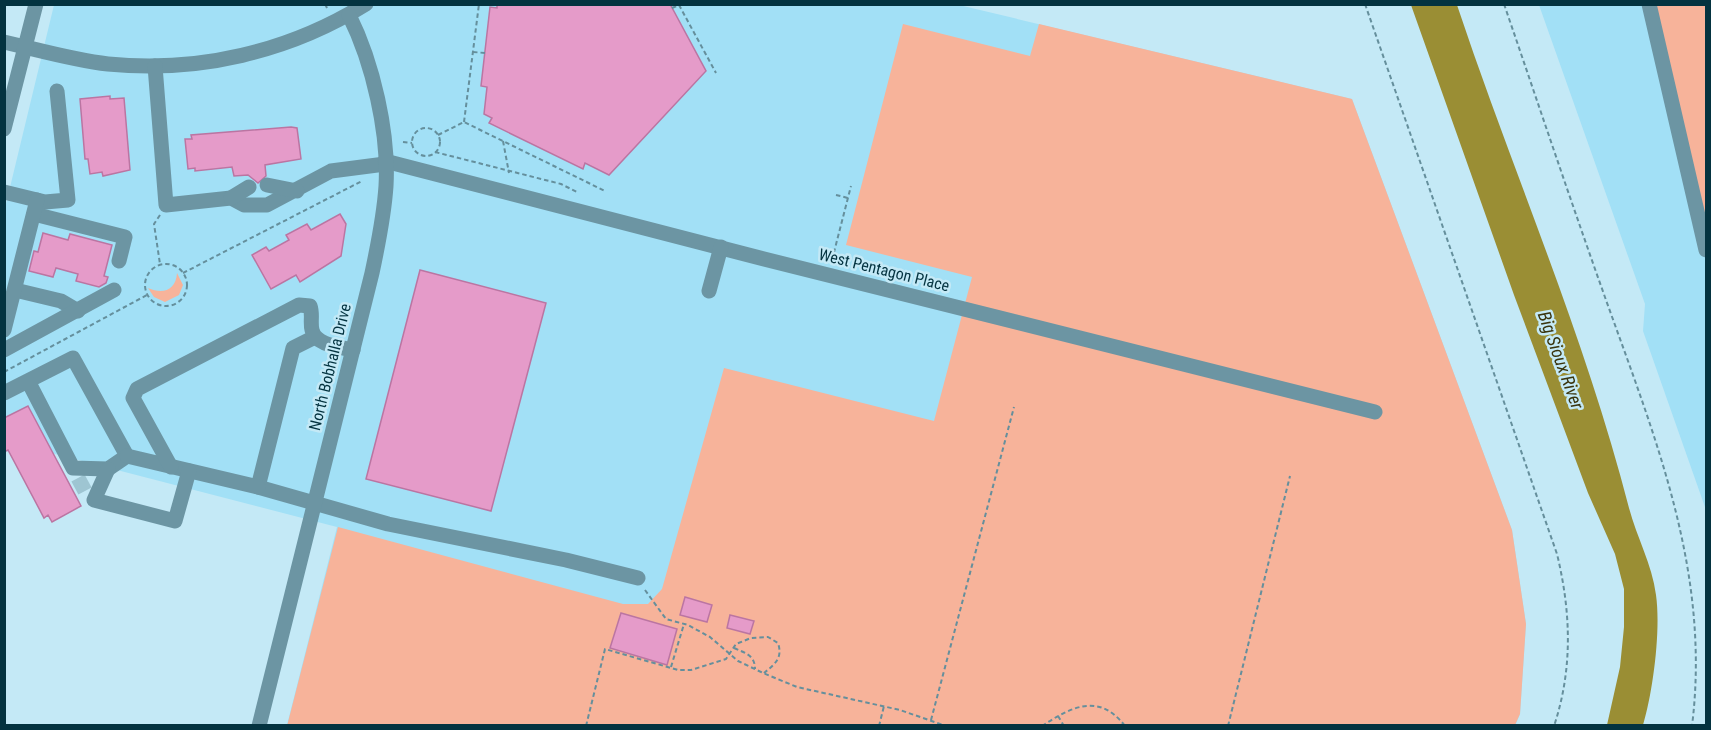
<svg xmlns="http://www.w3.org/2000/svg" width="1711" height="730" font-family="'Roboto Condensed',sans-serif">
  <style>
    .built { fill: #a2e0f6 }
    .green { fill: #f7b39a }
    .water { fill: #9a8e34 }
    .building { fill: #e59bc9; stroke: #bb75a2; stroke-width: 1.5 }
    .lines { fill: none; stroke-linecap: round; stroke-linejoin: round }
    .minor-tunnel { stroke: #9ec5d2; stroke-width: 15; stroke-dasharray: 15 8; stroke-linecap: butt }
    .path { stroke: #658f9c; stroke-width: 2; stroke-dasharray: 4.5 3; stroke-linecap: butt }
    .minor { stroke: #6c95a3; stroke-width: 15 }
    .labels { text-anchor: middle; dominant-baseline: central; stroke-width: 5; stroke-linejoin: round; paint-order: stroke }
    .street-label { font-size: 16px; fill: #043340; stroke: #c4e9f6 }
    .water-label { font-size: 18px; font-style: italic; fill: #3a350e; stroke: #c4e9f6 }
  </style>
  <rect width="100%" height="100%" fill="#c4e9f6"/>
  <g class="built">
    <polygon points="54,5 959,5 1352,99 1512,530 1526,624 1520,714 1515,726 287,725 337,527 5,441 5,208"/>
    <polygon points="1539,5 1706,5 1706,510 1643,331 1645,304"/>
  </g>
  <g class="green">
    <polygon points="1655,5 1706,5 1706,224"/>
    <polygon points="903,24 1030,56 1039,24 1352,99 1512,530 1526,624 1520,714 1515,725 287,726 338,527 623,604 648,604 662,589 724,368 934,421 972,277 846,245"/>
    <path d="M177,273L183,285L179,295L165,302L154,297L148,288C163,295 176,290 177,273Z"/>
  </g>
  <path class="water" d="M1411,5H1457C1513,173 1585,336 1629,508C1637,538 1652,564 1656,595C1661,630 1653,692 1643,725H1607L1620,667L1624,627V589L1615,554L1588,493L1514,295Z"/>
  <g class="building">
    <polygon points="497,4 670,4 706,71 609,175 585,163 583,169 489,123 492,118 484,114 487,87 481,86 490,7 497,8"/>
    <polygon points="110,96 110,99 124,98 130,170 103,176 102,172 90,174 88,159 85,159 80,99"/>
    <polygon points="291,127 297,128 301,159 265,165 266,176 258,183 248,175 234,176 232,167 195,171 195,168 188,169 185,139 192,139 191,135"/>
    <polygon points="340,214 346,224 341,256 300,282 296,275 271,289 252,255 266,247 269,251 289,240 286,235 307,224 311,230"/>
    <polygon points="43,233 68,240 70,234 112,245 104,276 108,277 106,283 99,287 76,281 78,274 56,268 53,277 29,271 34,251 38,252"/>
    <polygon points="420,270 546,303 491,511 366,479"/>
    <polygon points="28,406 81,506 52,522 48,515 44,518 8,450 4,452 4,418"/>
    <polygon points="685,597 712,605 707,622 680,615"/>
    <polygon points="621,613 677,629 667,665 610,648"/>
    <polygon points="730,615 754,621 750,634 727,628"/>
  </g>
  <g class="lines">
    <polyline class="minor-tunnel" points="78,478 85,491"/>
    <g class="path">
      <polyline points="325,4 328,10"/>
      <path d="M1365,4L1557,554C1571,612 1573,669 1554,726"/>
      <path d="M1504,4C1538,103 1571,202 1606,300C1656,440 1711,573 1692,726"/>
      <polyline points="672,8 679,5 716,73"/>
      <polyline points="473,52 485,53"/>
      <polyline points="464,122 479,4"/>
      <circle cx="426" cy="142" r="14"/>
      <polyline points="438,135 464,122 605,191"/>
      <polyline points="503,141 509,173"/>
      <polyline points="403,142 412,143"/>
      <polyline points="435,152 561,184 577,192"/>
      <polyline points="836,195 848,198"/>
      <polyline points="160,215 154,224 160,264"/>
      <polyline points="832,260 851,186"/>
      <circle cx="166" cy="285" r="21"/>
      <polyline points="183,273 362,181"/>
      <polyline points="4,372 147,295"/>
      <polyline points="645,590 666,619 688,625 710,637 738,661 763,673 797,687 900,710 946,726"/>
      <path d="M734,648C745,653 755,655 755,669"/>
      <polyline points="671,667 684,624"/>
      <polyline points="1058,716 1064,726"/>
      <polyline points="931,720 1014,407"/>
      <path d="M586,726L605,649L678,670H691L726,659L736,644L751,638L768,637L778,643C783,658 775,664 764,673"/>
      <polyline points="879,726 884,706"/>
      <path d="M1042,726C1071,707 1099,692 1125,726"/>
      <polyline points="1228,726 1290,476"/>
    </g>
    <g class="minor">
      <polyline points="1649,4 1706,250"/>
      <path d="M4,42C39,50 73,60 108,64C198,73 289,52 366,4"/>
      <polyline points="155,66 166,205 231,198 244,205 267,205 331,171 385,164"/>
      <polyline points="4,129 36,4"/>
      <polyline points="385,161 764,259 1375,412"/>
      <polyline points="267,185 297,191"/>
      <polyline points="4,192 45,202 68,200 57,91"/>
      <polyline points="231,198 249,187"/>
      <polyline points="34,214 125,237 119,261"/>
      <polyline points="15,290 61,301 78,311"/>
      <polyline points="709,291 721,247"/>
      <polyline points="4,330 37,200"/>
      <polyline points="315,337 293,348 258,487 388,524 566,560 638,578"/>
      <polyline points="4,350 114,290"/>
      <polyline points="4,393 73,358 127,456 108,469 73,468 28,381"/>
      <polyline points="127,456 258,487"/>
      <path d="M171,467L133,398L137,389L299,305L310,306C313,314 310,322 312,330C315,345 340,347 353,350"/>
      <polyline points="108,469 94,500 175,521 189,471"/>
      <path d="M259,726L372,273C378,245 384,216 386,186C389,133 373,63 349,15"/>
    </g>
  </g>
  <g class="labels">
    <g class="street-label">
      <text transform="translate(884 270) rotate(14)">West Pentagon Place</text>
      <text transform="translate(330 367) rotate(-76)">North Bobhalla Drive</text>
    </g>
    <g class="water-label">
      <text transform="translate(1561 360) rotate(70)">Big Sioux River</text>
    </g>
  </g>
  <rect width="1711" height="730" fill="none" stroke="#043340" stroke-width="12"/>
</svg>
